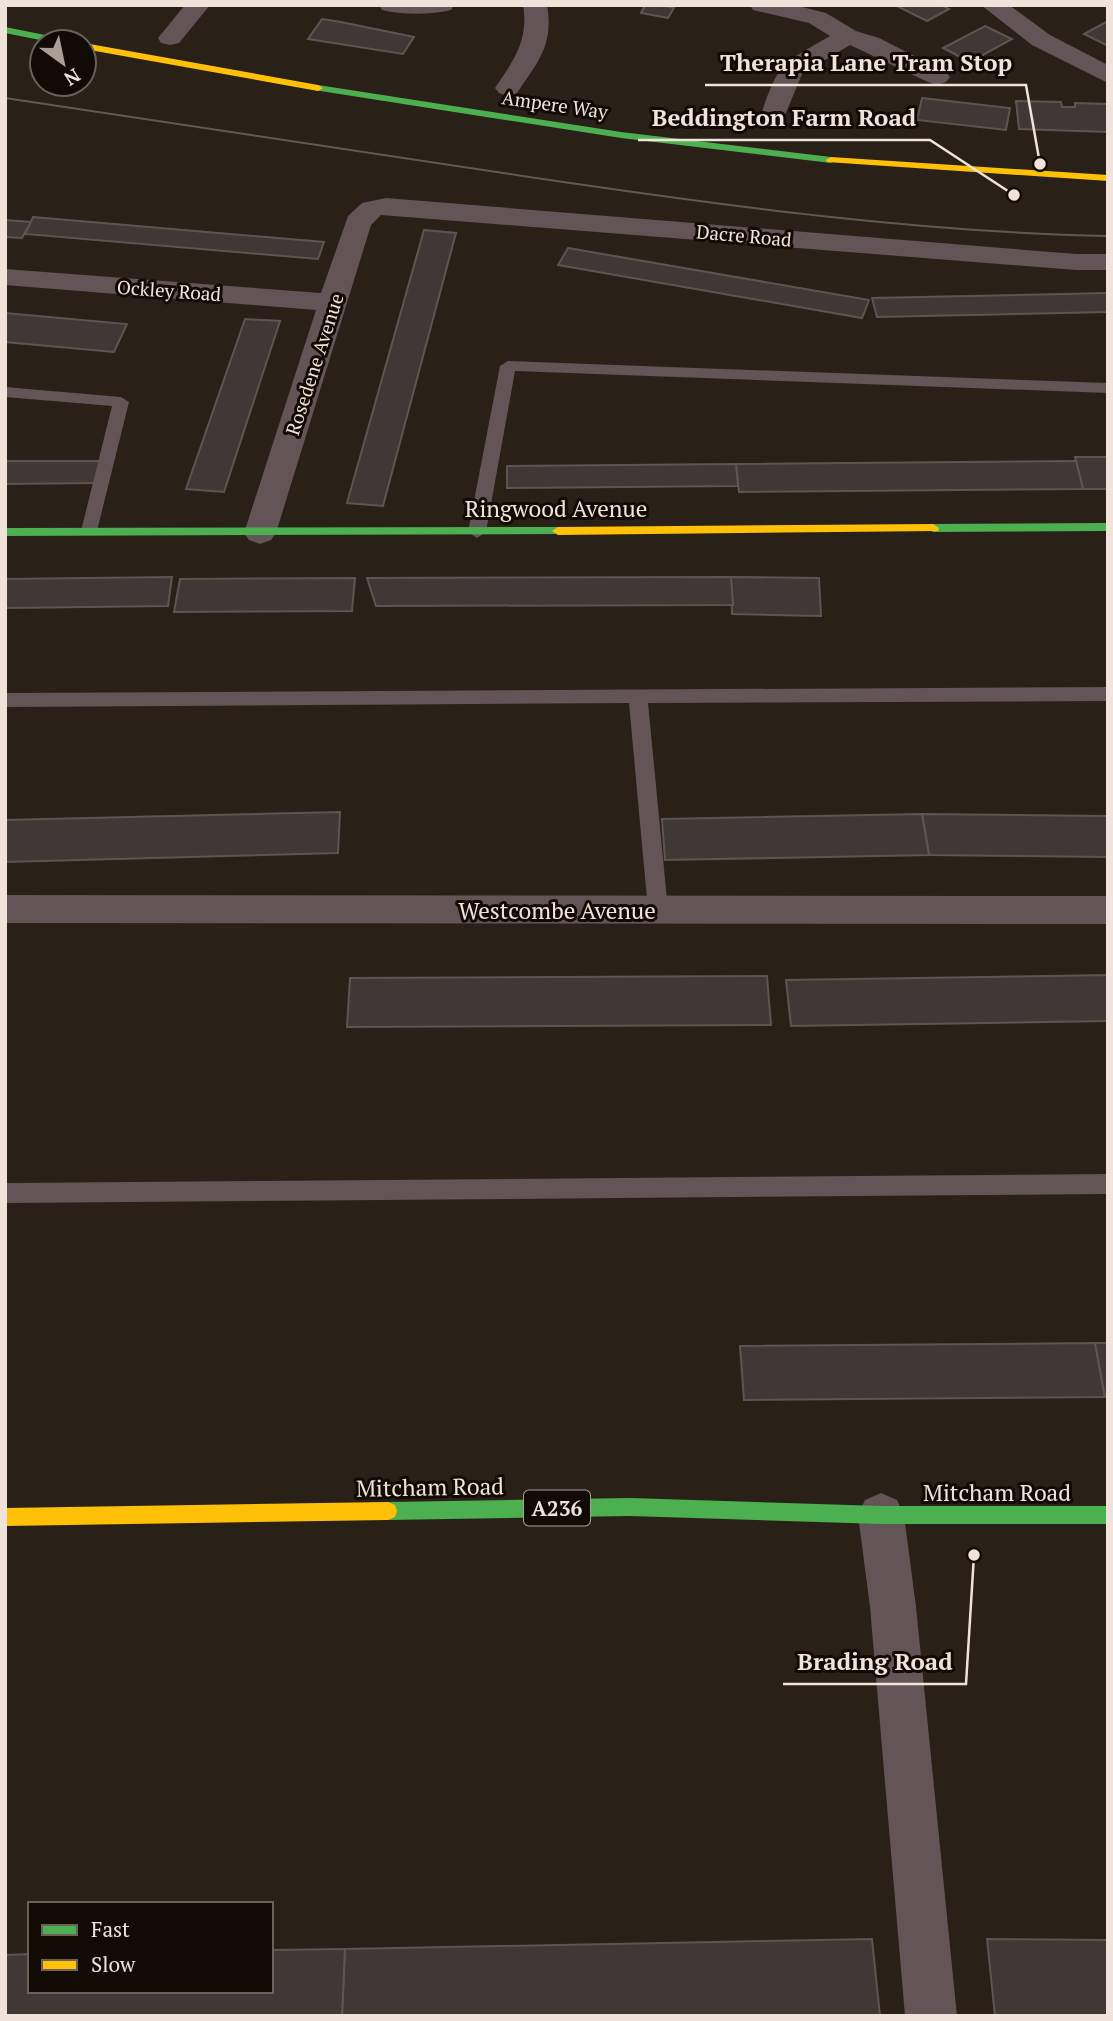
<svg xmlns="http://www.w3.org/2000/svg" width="1113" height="2021" font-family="'PT Serif',serif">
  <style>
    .building { fill: #403836; stroke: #5e5553; stroke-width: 2 }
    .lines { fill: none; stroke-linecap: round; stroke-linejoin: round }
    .lane { fill: #635457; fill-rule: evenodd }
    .street { fill: #635457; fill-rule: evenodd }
    .fast { fill: #4caf50; fill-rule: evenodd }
    .slow { fill: #ffc107; fill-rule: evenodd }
    .tram { stroke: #635856; stroke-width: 2 }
    .labels { text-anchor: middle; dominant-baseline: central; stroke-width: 6; stroke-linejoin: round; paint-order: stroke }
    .far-street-label { font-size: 19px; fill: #efe3da; stroke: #120b05 }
    .shield { fill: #120b05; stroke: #ada29a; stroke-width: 2 }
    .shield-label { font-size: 21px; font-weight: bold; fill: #efe3da }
    .street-label { font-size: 23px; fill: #efe3da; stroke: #120b05 }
    .leader { fill: none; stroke: #efe3da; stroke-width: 2.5 }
    .callout-dot { fill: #efe3da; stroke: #120b05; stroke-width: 2.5 }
    .callout-label { font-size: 24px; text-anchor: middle; font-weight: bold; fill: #efe3da; stroke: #120b05; stroke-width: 6; stroke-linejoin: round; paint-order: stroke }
  </style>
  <rect width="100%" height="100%" fill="#292018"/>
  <g class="building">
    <polygon points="645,5 660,5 674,8 668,18 641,13"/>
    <polygon points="895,5 941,5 949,9 927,21"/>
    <polygon points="322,19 341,22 414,37 403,54 308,39"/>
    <polygon points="1108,21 1108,46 1084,34"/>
    <polygon points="985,26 1012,39 970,62 943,48"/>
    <polygon points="922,98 1010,108 1006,130 917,120"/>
    <polygon points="1016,101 1061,102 1062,107 1075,107 1075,103 1108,104 1108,132 1019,129"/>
    <polygon points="33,217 324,242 318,259 25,234"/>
    <polygon points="5,220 31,222 22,238 5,237"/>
    <polygon points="424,230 456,233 383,506 347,503"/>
    <polygon points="568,248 869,300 862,318 558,265"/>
    <polygon points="1108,293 1108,312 877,317 872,298"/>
    <polygon points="5,313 127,324 114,352 5,342"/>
    <polygon points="245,319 280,321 224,492 186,489"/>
    <polygon points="1075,457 1108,457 1108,489 1083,489"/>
    <polygon points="5,461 102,461 97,483 5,484"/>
    <polygon points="1076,461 1083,489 739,492 736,464"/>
    <polygon points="736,464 738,486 507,488 507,466"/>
    <polygon points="172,577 168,606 5,608 5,579"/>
    <polygon points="731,577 819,578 821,616 732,614"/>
    <polygon points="731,577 733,605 376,606 367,578"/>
    <polygon points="355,578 352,611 174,612 180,579"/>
    <polygon points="340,812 338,853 5,862 5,820"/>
    <polygon points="922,814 1108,816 1108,857 929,855"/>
    <polygon points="922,814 929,855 665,860 662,819"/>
    <polygon points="1108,975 1108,1021 791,1026 786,980"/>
    <polygon points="767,976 771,1025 347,1027 350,978"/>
    <polygon points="1095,1343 1105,1397 744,1400 740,1346"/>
    <polygon points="1095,1343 1108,1343 1108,1397 1105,1397"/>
    <polygon points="872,1939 880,2016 342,2016 345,1949"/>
    <polygon points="987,1939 1108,1940 1108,2016 995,2016"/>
    <polygon points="345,1949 342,2016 5,2016 5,1955 30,1954 30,1991 271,1991 271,1950"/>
  </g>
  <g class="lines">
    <g class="lane">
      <polygon points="508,361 1108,383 1108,393 515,371 486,532 477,538 468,532 500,366"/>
      <polygon points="5,387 121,397 129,402 96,535 84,535 81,531 112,406 5,397"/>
      <polygon points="1108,687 1108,701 648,703 668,910 665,916 658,918 651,916 648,910 629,703 5,707 5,693"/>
      <polygon points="1108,1174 1108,1194 5,1203 5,1183"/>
    </g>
    <g class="street">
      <polygon points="185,5 210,5 179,43 170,45 161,43 158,38"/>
      <path d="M379,5H454L451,10C431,15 402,15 382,10Z"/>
      <path d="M523,5H547C554,45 538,62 517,93L508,96L499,93L495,88C514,60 529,40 523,5Z"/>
      <path d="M750,5H794L826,13L856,31L879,38L946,72L950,77L946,82L937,85L928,82L850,45L802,74L783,120L774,123L765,120L761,115C779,61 782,64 830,36L809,23L753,10Z"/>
      <polygon points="981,5 1009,5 1050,35 1108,65 1108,83 1032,45"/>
      <polygon points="386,198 1076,254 1108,254 1108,270 1076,270 381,215 371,225 276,533 271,540 260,544 249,540 244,533 316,310 5,285 5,269 321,293 348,216 362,203"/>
      <polygon points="5,895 1108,896 1108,924 5,923"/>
      <polygon points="881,1493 897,1500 904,1515 916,1607 957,2016 905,2016 870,1607 858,1515 865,1500"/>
    </g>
    <g class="fast">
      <polygon points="5,27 65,39 70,42 50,42 5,33"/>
      <polygon points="318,85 621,132 831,157 836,160 831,163 621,138 314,90 313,88"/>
      <polygon points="1108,523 1108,531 933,532 927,528 933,524"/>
      <polygon points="558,527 563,528 563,534 5,536 5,528"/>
      <polygon points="630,1498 881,1506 1108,1506 1108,1524 881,1524 630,1516 388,1520 381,1517 379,1511 381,1505 388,1502"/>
    </g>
    <g class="slow">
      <polygon points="84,43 318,85 323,88 318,91 84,49"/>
      <polygon points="831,157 1108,175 1108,181 827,162 826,160"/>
      <polygon points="933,524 939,528 938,531 558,535 552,531 558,527"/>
      <polygon points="388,1502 395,1505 397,1511 395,1517 388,1520 5,1526 5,1508"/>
    </g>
    <path class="tram" d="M5,98C182,125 359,152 536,178C726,206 916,232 1108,236"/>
  </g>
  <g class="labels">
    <g class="far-street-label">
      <text transform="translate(555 104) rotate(8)">Ampere Way</text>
      <text transform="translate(744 235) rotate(5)">Dacre Road</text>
      <text transform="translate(169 290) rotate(4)">Ockley Road</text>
      <text transform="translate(314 364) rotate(-72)">Rosedene Avenue</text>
    </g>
    <rect class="shield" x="524" y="1490.5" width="66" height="35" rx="5"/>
    <g class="shield-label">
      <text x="557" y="1508">A236</text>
    </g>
    <g class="street-label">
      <text x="556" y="508">Ringwood Avenue</text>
      <text x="557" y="910">Westcombe Avenue</text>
      <text transform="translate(430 1487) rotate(-1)">Mitcham Road</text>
      <text x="997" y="1492">Mitcham Road</text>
    </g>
  </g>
  <path class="leader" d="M1040 164L1026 85H705M1014 195L930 140H638M974 1555L966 1684H783"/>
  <g class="callout-dot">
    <circle cx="1040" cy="164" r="7"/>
    <circle cx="1014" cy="195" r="7"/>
    <circle cx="974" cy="1555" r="7"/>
  </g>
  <g class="callout-label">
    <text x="866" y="71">Therapia Lane Tram Stop</text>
    <text x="784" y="126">Beddington Farm Road</text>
    <text x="875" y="1670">Brading Road</text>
  </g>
  <rect width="1113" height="2021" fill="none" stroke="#efe3da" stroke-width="14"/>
  <rect x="28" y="1902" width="245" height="91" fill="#120b05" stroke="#6a615a" stroke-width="2"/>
  <rect x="42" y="1925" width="35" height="10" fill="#4caf50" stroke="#6a615a" stroke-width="2"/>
  <text x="91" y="1937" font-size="21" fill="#efe3da">Fast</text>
  <rect x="42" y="1960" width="35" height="10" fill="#ffc107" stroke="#6a615a" stroke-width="2"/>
  <text x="91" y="1972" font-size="21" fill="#efe3da">Slow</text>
  <g transform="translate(63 63) rotate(147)"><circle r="33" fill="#120b05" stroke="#6a615a" stroke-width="2"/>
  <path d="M0-5L12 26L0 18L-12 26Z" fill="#aa9f96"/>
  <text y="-10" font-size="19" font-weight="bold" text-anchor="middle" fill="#efe3da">N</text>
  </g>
</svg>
